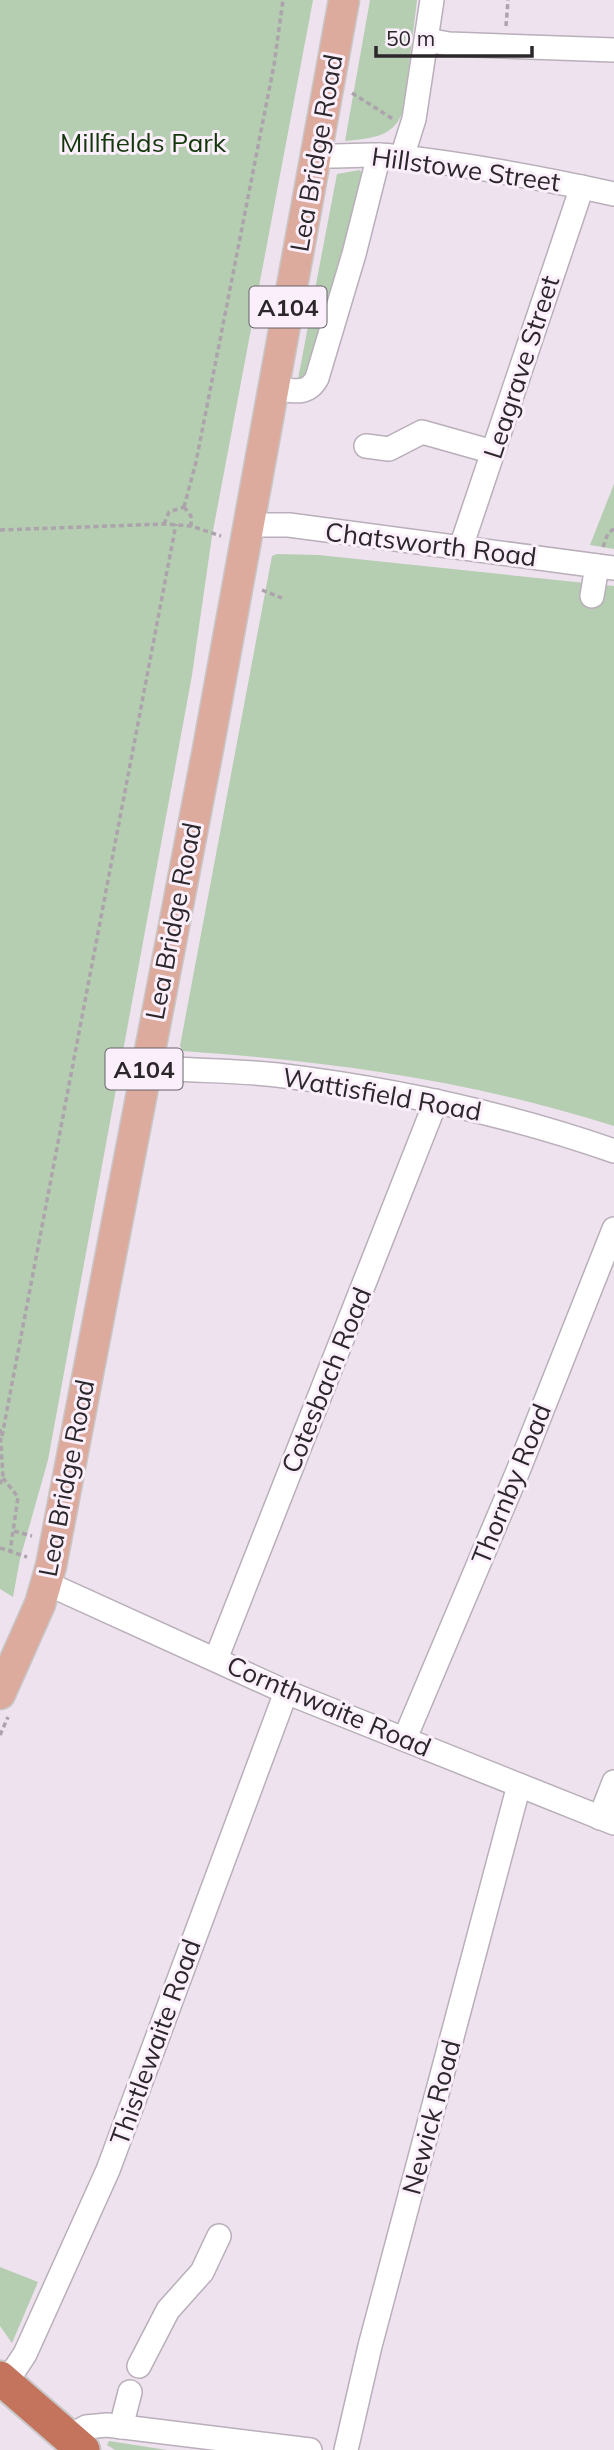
<svg xmlns="http://www.w3.org/2000/svg" width="614" height="2450" font-family="Mulish,sans-serif">
  <style>
    .green { fill: #b5cdb1 }
    .lines { fill: none; stroke-linecap: round; stroke-linejoin: round }
    .minor-casing { stroke: #b9afba; stroke-width: 26 }
    .major-casing { stroke: #c8c7c8; stroke-width: 33 }
    .highway-casing { stroke: #c8c7c8; stroke-width: 37 }
    .path { stroke: #aca3ac; stroke-width: 3.5; stroke-dasharray: 5 3.5; stroke-linecap: butt }
    .minor { stroke: #fff; stroke-width: 23 }
    .major { stroke: #dcab9d; stroke-width: 30 }
    .highway { stroke: #c4735c; stroke-width: 33 }
    .labels { text-anchor: middle; dominant-baseline: central; stroke-width: 6; stroke-linejoin: round; paint-order: stroke }
    .shield { fill: #faeffb; stroke: #696369; stroke-width: 2 }
    .shield-label { font-size: 24px; font-weight: bold; fill: #2b272b }
    .park-label { font-size: 26px; fill: #12370a; stroke: #faeffb }
    .street-label { font-size: 26px; fill: #2b272b; stroke: #faeffb }
  </style>
  <rect width="100%" height="100%" fill="#ede2ee"/>
  <g class="green">
    <polygon points="0,0 313,0 212,536 192,675 48,1460 20,1559 13,1597 0,1589"/>
    <path d="M370,0H417L404,107C396,138 372,138 345,141Z"/>
    <polygon points="360,170 362,174 331,296 306,375 298,379 337,174"/>
    <polygon points="614,484 614,549 590,545"/>
    <path d="M277,554L318,555L614,586V1126C467,1080 336,1062 183,1051L180,1046L272,556Z"/>
    <polygon points="0,2267 38,2282 12,2343 0,2326"/>
    <polygon points="109,2441 167,2450 115,2450 107,2445"/>
  </g>
  <g class="lines">
    <g class="minor-casing">
      <g id="minor">
        <polyline points="427,40 449,44 614,50"/>
        <path d="M316,155C341,158 366,153 391,156C466,164 541,178 614,194"/>
        <polyline points="402,157 414,119 432,0"/>
        <path d="M272,388C291,390 307,397 317,378L354,254L379,155"/>
        <polyline points="366,446 389,449 422,432 493,452"/>
        <polyline points="247,525 289,525 614,568"/>
        <polyline points="461,547 582,187"/>
        <polyline points="592,596 597,566"/>
        <path d="M144,1067C188,1071 234,1070 277,1075C392,1089 505,1113 614,1151"/>
        <polyline points="46,1583 286,1692 614,1823"/>
        <polyline points="216,1659 436,1101"/>
        <polyline points="405,1738 518,1471 614,1229"/>
        <polyline points="600,1818 614,1782"/>
        <polyline points="139,2366 168,2310 202,2272 219,2236"/>
        <polyline points="5,2384 25,2354 108,2170 286,1692"/>
        <polyline points="121,2427 130,2392"/>
        <polyline points="68,2437 86,2427 107,2425 310,2450"/>
        <polyline points="346,2450 370,2346 519,1785"/>
      </g>
    </g>
    <g class="major-casing">
      <polyline id="major" points="0,1694 40,1604 51,1566 208,749 344,0"/>
    </g>
    <g class="highway-casing">
      <polyline id="highway" points="0,2378 83,2450"/>
    </g>
    <g class="path">
      <polyline points="506,26 508,0"/>
      <polyline points="352,93 393,119"/>
      <polyline points="184,507 196,462 274,65 283,0"/>
      <polyline points="184,507 191,516 191,526"/>
      <polyline points="164,524 169,512 184,507"/>
      <polyline points="0,530 164,524 191,526 221,536"/>
      <polyline points="603,547 608,533 614,529"/>
      <polyline points="262,590 282,598"/>
      <polyline points="0,1429 3,1478 0,1484"/>
      <polyline points="2,1436 176,524"/>
      <polyline points="3,1478 18,1497 10,1552"/>
      <polyline points="14,1531 32,1536"/>
      <polyline points="0,1548 27,1557"/>
      <polyline points="0,1735 8,1717"/>
    </g>
    <use href="#minor" class="minor"/>
    <use href="#major" class="major"/>
    <use href="#highway" class="highway"/>
  </g>
  <g class="labels">
    <g class="shield">
      <rect x="249.5" y="286.5" width="77" height="41" rx="5"/>
      <rect x="105.5" y="1048.5" width="77" height="41" rx="5"/>
    </g>
    <g class="shield-label">
      <text x="288" y="307">A104</text>
      <text x="144" y="1069">A104</text>
    </g>
    <g class="park-label">
      <text x="143" y="142">Millfields Park</text>
    </g>
    <g class="street-label">
      <text transform="translate(316 153) rotate(-80)">Lea Bridge Road</text>
      <text transform="translate(466 169) rotate(8)">Hillstowe Street</text>
      <text transform="translate(521 367) rotate(-72)">Leagrave Street</text>
      <text transform="translate(431 544) rotate(7)">Chatsworth Road</text>
      <text transform="translate(173 921) rotate(-79)">Lea Bridge Road</text>
      <text transform="translate(382 1094) rotate(10)">Wattisfield Road</text>
      <text transform="translate(326 1380) rotate(-68)">Cotesbach Road</text>
      <text transform="translate(66 1478) rotate(-79)">Lea Bridge Road</text>
      <text transform="translate(511 1484) rotate(-68)">Thornby Road</text>
      <text transform="translate(329 1706) rotate(23)">Cornthwaite Road</text>
      <text transform="translate(155 2042) rotate(-70)">Thistlewaite Road</text>
      <text transform="translate(431 2117) rotate(-75)">Newick Road</text>
    </g>
  </g>
  <path d="M376 46v10h156v-10" fill="none" stroke="#2b272b" stroke-width="3.5"/>
  <text x="386" y="46" font-size="21" fill="#2b272b" stroke="#faeffb" stroke-width="5" paint-order="stroke">50 m</text>
</svg>
